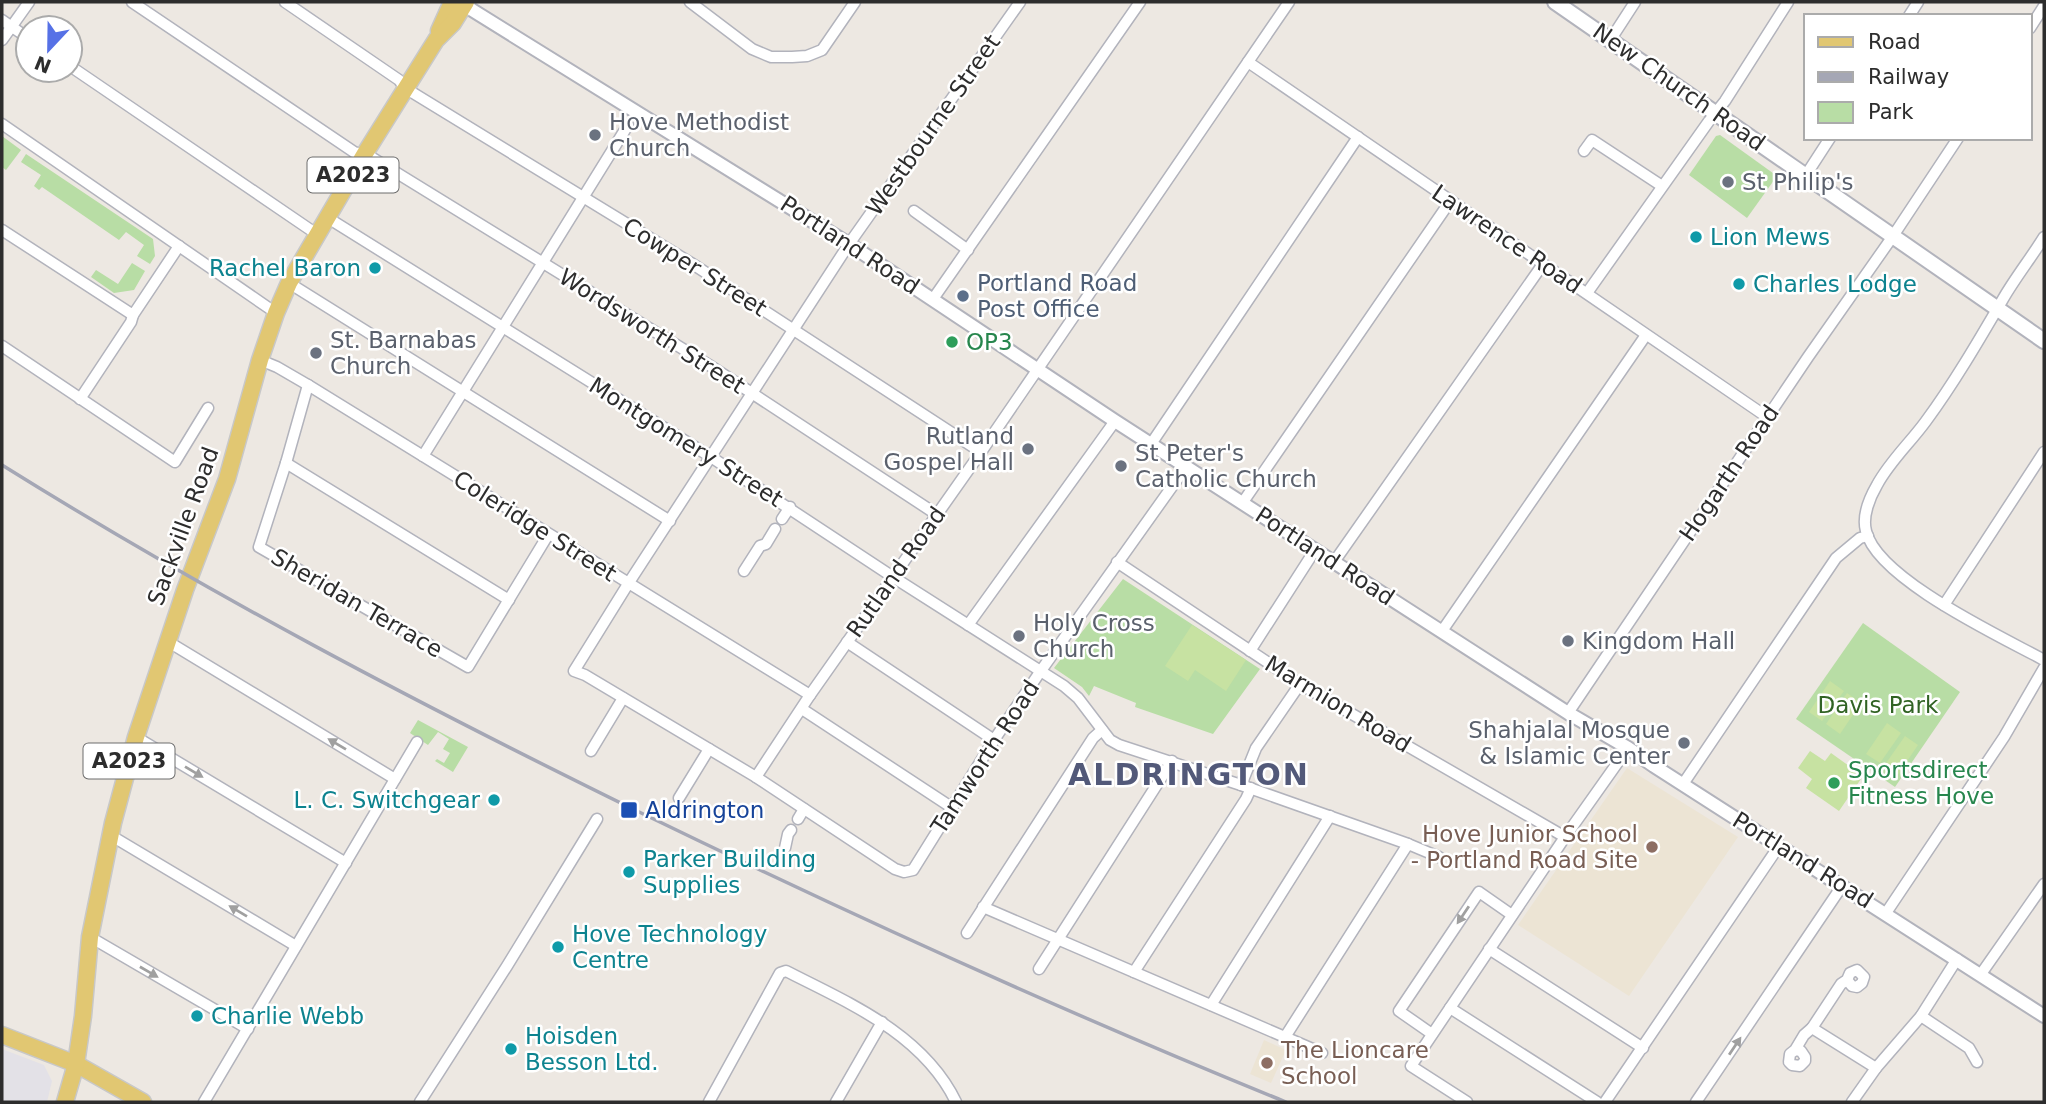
<svg xmlns="http://www.w3.org/2000/svg" width="2046" height="1104" font-family="'DejaVu Sans',sans-serif">
  <style>
    .industrial { fill: #e3e1e7 }
    .education { fill: #ece4d4 }
    .green { fill: #b8dda5 }
    .pitch { fill: #c7e2a2 }
    .lines { fill: none; stroke-linecap: round; stroke-linejoin: round }
    .minor-casing { stroke: #b2b3bc; stroke-width: 13 }
    .tertiary-casing { stroke: #b2b3bc; stroke-width: 16 }
    .secondary-casing { stroke: #b2b3bc; stroke-width: 18 }
    .primary-casing { stroke: #c8c8c8; stroke-width: 19 }
    .minor { stroke: #fff; stroke-width: 10 }
    .tertiary { stroke: #fff; stroke-width: 12 }
    .secondary { stroke: #fff; stroke-width: 14 }
    .primary { stroke: #e1c772; stroke-width: 16 }
    .rail { stroke: #a5a7b5; stroke-width: 3.5 }
    .oneway { fill: #a0a0a0 }
    .worship-dot { fill: #6b7280; stroke: #fff; stroke-width: 2.5 }
    .culture-dot { fill: #0f9aa8; stroke: #fff; stroke-width: 2.5 }
    .service-dot { fill: #5c6f8a; stroke: #fff; stroke-width: 2.5 }
    .leisure-dot { fill: #2e9e5b; stroke: #fff; stroke-width: 2.5 }
    .transit-dot { fill: #1a4fb4; stroke: #fff; stroke-width: 2.5 }
    .education-dot { fill: #8d6e63; stroke: #fff; stroke-width: 2.5 }
    .labels { text-anchor: middle; dominant-baseline: central; stroke-width: 5; stroke-linejoin: round; paint-order: stroke }
    .shield { fill: #fff; stroke: #6c6c6c; stroke-width: 2 }
    .shield-label { font-size: 21px; font-weight: bold; fill: #2d2d2d }
    .street-label { font-size: 23px; fill: #2d2d2d; stroke: #fff }
    .worship-label { font-size: 23px; fill: #5b616d; stroke: #fff; text-anchor: start }
    .culture-label { font-size: 23px; fill: #0d838f; stroke: #fff; text-anchor: start }
    .service-label { font-size: 23px; fill: #4e5e75; stroke: #fff; text-anchor: start }
    .leisure-label { font-size: 23px; fill: #27864d; stroke: #fff; text-anchor: start }
    .park-label { font-size: 23px; fill: #316324; stroke: #fff }
    .transit-label { font-size: 23px; fill: #164399; stroke: #fff; text-anchor: start }
    .education-label { font-size: 23px; fill: #785e54; stroke: #fff; text-anchor: end }
    .district-label { font-size: 30px; font-weight: bold; letter-spacing: 2px; fill: #525979; stroke: #fff }
  </style>
  <rect width="100%" height="100%" fill="#ede8e2"/>
  <polygon class="industrial" points="2,1049 44,1065 52,1081 47,1102 2,1102"/>
  <g class="education">
    <polygon points="1627,768 1738,837 1629,996 1518,925"/>
    <polygon points="1264,1040 1286,1050 1271,1083 1250,1074"/>
  </g>
  <g class="green">
    <polygon points="1720,135 1777,176 1747,218 1689,175 1716,136"/>
    <polygon points="2,136 21,150 6,170 2,167"/>
    <polygon points="26,154 153,239 155,256 150,264 137,256 144,245 126,232 119,240 42,187 39,190 34,186 41,175 21,162"/>
    <polygon points="132,263 145,271 134,290 114,293 91,277 96,270 118,284"/>
    <polygon points="1123,579 1260,669 1213,734 1135,707 1136,703 1094,686 1089,696 1082,687 1054,668"/>
    <polygon points="1863,623 1960,692 1895,787 1796,719"/>
    <polygon points="418,720 468,747 453,772 435,761 437,759 444,763 450,753 443,749 449,739 438,732 428,745 410,733"/>
  </g>
  <g class="pitch">
    <polygon points="1192,625 1246,660 1226,691 1195,670 1188,681 1165,666"/>
    <polygon points="1830,681 1844,691 1822,721 1809,712"/>
    <polygon points="1847,693 1861,703 1840,734 1826,724"/>
    <polygon points="1887,723 1901,733 1880,763 1866,754"/>
    <polygon points="1905,736 1918,745 1897,776 1884,766"/>
    <polygon points="1810,751 1825,761 1831,753 1863,776 1839,811 1806,788 1812,779 1798,768"/>
  </g>
  <g class="lines">
    <g class="minor-casing">
      <g id="minor">
        <polyline points="132,2 354,152 371,157 709,365 936,514"/>
        <polyline points="285,2 399,80 405,88 691,263 981,452"/>
        <polyline points="690,2 752,49 771,57 792,57 807,56 822,50 855,2"/>
        <polyline points="1020,2 849,244 628,584 574,671 585,675 756,777 895,869 904,872 913,870 994,740 1040,672 1186,467"/>
        <polyline points="1909,16 1918,2"/>
        <polyline points="2,20 28,38"/>
        <polyline points="2030,28 2044,6"/>
        <polyline points="1611,39 1635,2"/>
        <polyline points="2,40 29,2"/>
        <polyline points="1248,62 1767,417"/>
        <polyline points="70,66 318,235"/>
        <polyline points="2,124 276,313"/>
        <polyline points="1584,151 1592,140 1662,186"/>
        <polyline points="1806,175 1830,138"/>
        <polyline points="914,211 968,250"/>
        <polyline points="328,218 711,457 893,577 1064,686 1078,698 1110,740 1119,745 1241,785 1408,844 1439,857"/>
        <polyline points="2,230 133,315 179,246"/>
        <path d="M2044,237C2031,258 2015,278 2003,299C1979,340 1954,383 1926,421C1910,443 1890,461 1877,485C1870,497 1862,516 1866,531C1877,579 2002,637 2044,660"/>
        <polyline points="289,283 670,521"/>
        <polyline points="1587,293 1709,121 1725,101 1788,2"/>
        <polyline points="933,299 1140,2"/>
        <polyline points="2,346 175,462 208,408"/>
        <polyline points="260,360 277,367 308,385 810,695"/>
        <polyline points="308,385 286,463 259,547 468,667 548,535"/>
        <polyline points="80,399 131,322 133,315"/>
        <polyline points="1151,444 1358,137"/>
        <polyline points="423,456 628,125"/>
        <polyline points="286,463 509,600"/>
        <polyline points="1243,502 1451,200"/>
        <polyline points="782,519 790,507"/>
        <polyline points="1117,562 1300,684 1565,837"/>
        <polyline points="1334,562 1543,264"/>
        <polyline points="744,571 760,546 766,544 775,529"/>
        <polyline points="1944,605 2044,452"/>
        <polyline points="968,625 1115,421"/>
        <polyline points="1442,631 1646,335"/>
        <polyline points="167,641 395,779"/>
        <polyline points="847,642 994,740"/>
        <polyline points="1250,651 1315,550"/>
        <polyline points="802,709 951,807"/>
        <polyline points="1568,713 1808,357 1893,236 1958,138"/>
        <polyline points="136,737 346,863"/>
        <polyline points="591,751 623,698"/>
        <polyline points="756,777 810,695 981,452 1289,2"/>
        <polyline points="1683,784 1836,558 1860,538 1868,536"/>
        <polyline points="1241,785 1256,748 1300,684"/>
        <polyline points="679,798 709,749"/>
        <polyline points="798,819 804,809"/>
        <polyline points="110,835 296,946"/>
        <polyline points="785,848 788,834 791,830"/>
        <polyline points="983,907 1322,1053"/>
        <polyline points="1886,913 2004,737 2044,668"/>
        <polyline points="967,933 1093,738 1102,730"/>
        <polyline points="90,937 248,1029"/>
        <polyline points="1489,949 1643,1048"/>
        <polyline points="1039,969 1172,761"/>
        <polyline points="1134,972 1246,799 1251,788"/>
        <polyline points="1981,974 2044,884"/>
        <polyline points="1847,980 1852,986 1857,987 1862,983 1864,977 1857,970 1850,973 1847,980 1841,984 1812,1028 1876,1068"/>
        <polyline points="1211,1005 1330,816"/>
        <polyline points="1450,1008 1597,1102"/>
        <polyline points="1921,1016 1969,1048 1977,1062"/>
        <polyline points="1432,1034 1399,1011 1479,892 1512,915"/>
        <polyline points="1285,1037 1408,844"/>
        <polyline points="1795,1050 1790,1054 1789,1062 1792,1065 1800,1066 1805,1061 1805,1057 1801,1051 1795,1050 1804,1035 1812,1028"/>
        <polyline points="204,1102 417,742"/>
        <polyline points="420,1102 507,966 597,819"/>
        <path d="M709,1102L780,973L786,971C849,1003 923,1034 956,1102"/>
        <polyline points="836,1102 882,1022"/>
        <polyline points="1467,1102 1411,1066 1565,837 1628,748"/>
        <polyline points="1605,1102 1779,846"/>
        <polyline points="1696,1102 1842,886"/>
        <polyline points="1852,1102 1876,1068 1921,1016 1957,959"/>
      </g>
    </g>
    <g class="tertiary-casing">
      <polyline id="tertiary" points="464,5 849,244 1115,421 1568,713 1628,748 1654,766 2044,1016"/>
    </g>
    <g class="secondary-casing">
      <polyline id="secondary" points="1555,2 2044,341"/>
    </g>
    <g class="primary-casing">
      <g id="primary">
        <polyline points="439,31 452,2"/>
        <polyline points="2,1035 76,1064 143,1102"/>
        <polyline points="65,1102 76,1064 83,1016 90,937 113,823 136,737 185,590 227,479 260,360 276,313 289,283 364,155 436,40 453,23 466,2"/>
      </g>
    </g>
    <use href="#minor" class="minor"/>
    <use href="#tertiary" class="tertiary"/>
    <use href="#secondary" class="secondary"/>
    <use href="#primary" class="primary"/>
    <path class="rail" d="M2,465C207,593 417,703 635,810C849,914 1066,1013 1286,1102"/>
  </g>
  <defs><path id="oneway-solid" d="M-6-.8H1V-3.2L6.5 0L1 3.2V.8H-6Z" transform="scale(1.75)"/></defs>
  <g class="oneway">
    <use href="#oneway-solid" transform="translate(337 744) rotate(-149)"/>
    <use href="#oneway-solid" transform="translate(194 772) rotate(31)"/>
    <use href="#oneway-solid" transform="translate(238 911) rotate(-149)"/>
    <use href="#oneway-solid" transform="translate(1463 915) rotate(124)"/>
    <use href="#oneway-solid" transform="translate(149 972) rotate(30)"/>
    <use href="#oneway-solid" transform="translate(1735 1046) rotate(-56)"/>
  </g>
  <g class="worship-dot">
    <circle cx="595" cy="135" r="7"/>
    <circle cx="1728" cy="182" r="7"/>
    <circle cx="316" cy="353" r="7"/>
    <circle cx="1028" cy="449" r="7"/>
    <circle cx="1121" cy="466" r="7"/>
    <circle cx="1019" cy="636" r="7"/>
    <circle cx="1568" cy="641" r="7"/>
    <circle cx="1684" cy="743" r="7"/>
  </g>
  <g class="culture-dot">
    <circle cx="1696" cy="237" r="7"/>
    <circle cx="375" cy="268" r="7"/>
    <circle cx="1739" cy="284" r="7"/>
    <circle cx="494" cy="800" r="7"/>
    <circle cx="629" cy="872" r="7"/>
    <circle cx="558" cy="947" r="7"/>
    <circle cx="197" cy="1016" r="7"/>
    <circle cx="511" cy="1049" r="7"/>
  </g>
  <circle class="service-dot" cx="963" cy="296" r="7"/>
  <g class="leisure-dot">
    <circle cx="952" cy="342" r="7"/>
    <circle cx="1834" cy="783" r="7"/>
  </g>
  <rect class="transit-dot" x="620" y="801" width="18" height="18" rx="3.5"/>
  <g class="education-dot">
    <circle cx="1652" cy="847" r="7"/>
    <circle cx="1267" cy="1063" r="7"/>
  </g>
  <g class="labels">
    <g class="shield">
      <rect x="307.5" y="157.5" width="91" height="35" rx="5"/>
      <rect x="83.5" y="743.5" width="91" height="35" rx="5"/>
    </g>
    <g class="shield-label">
      <text x="353" y="175">A2023</text>
      <text x="129" y="761">A2023</text>
    </g>
    <g class="street-label">
      <text transform="translate(1679 87) rotate(35)">New Church Road</text>
      <text transform="translate(933 125) rotate(-55)">Westbourne Street</text>
      <text transform="translate(1507 239) rotate(34)">Lawrence Road</text>
      <text transform="translate(850 245) rotate(33)">Portland Road</text>
      <text transform="translate(695 267) rotate(32)">Cowper Street</text>
      <text transform="translate(652 331) rotate(32)">Wordsworth Street</text>
      <text transform="translate(686 442) rotate(32)">Montgomery Street</text>
      <text transform="translate(1729 473) rotate(-56)">Hogarth Road</text>
      <text transform="translate(183 526) rotate(-70)">Sackville Road</text>
      <text transform="translate(535 526) rotate(32)">Coleridge Street</text>
      <text transform="translate(1325 556) rotate(33)">Portland Road</text>
      <text transform="translate(896 572) rotate(-55)">Rutland Road</text>
      <text transform="translate(357 603) rotate(30)">Sheridan Terrace</text>
      <text transform="translate(1338 704) rotate(31)">Marmion Road</text>
      <text transform="translate(985 757) rotate(-57)">Tamworth Road</text>
      <text transform="translate(1803 860) rotate(32)">Portland Road</text>
    </g>
    <g class="worship-label">
      <text x="609" y="122">Hove Methodist<tspan x="609" dy="26">Church</tspan></text>
      <text x="1742" y="182">St Philip's</text>
      <text x="330" y="340">St. Barnabas<tspan x="330" dy="26">Church</tspan></text>
      <text x="1014" y="436" text-anchor="end">Rutland<tspan x="1014" dy="26">Gospel Hall</tspan></text>
      <text x="1135" y="453">St Peter's<tspan x="1135" dy="26">Catholic Church</tspan></text>
      <text x="1033" y="623">Holy Cross<tspan x="1033" dy="26">Church</tspan></text>
      <text x="1582" y="641">Kingdom Hall</text>
      <text x="1670" y="730" text-anchor="end">Shahjalal Mosque<tspan x="1670" dy="26">&amp; Islamic Center</tspan></text>
    </g>
    <g class="culture-label">
      <text x="1710" y="237">Lion Mews</text>
      <text x="361" y="268" text-anchor="end">Rachel Baron</text>
      <text x="1753" y="284">Charles Lodge</text>
      <text x="480" y="800" text-anchor="end">L. C. Switchgear</text>
      <text x="643" y="859">Parker Building<tspan x="643" dy="26">Supplies</tspan></text>
      <text x="572" y="934">Hove Technology<tspan x="572" dy="26">Centre</tspan></text>
      <text x="211" y="1016">Charlie Webb</text>
      <text x="525" y="1036">Hoisden<tspan x="525" dy="26">Besson Ltd.</tspan></text>
    </g>
    <g class="service-label">
      <text x="977" y="283">Portland Road<tspan x="977" dy="26">Post Office</tspan></text>
    </g>
    <g class="leisure-label">
      <text x="966" y="342">OP3</text>
      <text x="1848" y="770">Sportsdirect<tspan x="1848" dy="26">Fitness Hove</tspan></text>
    </g>
    <g class="park-label">
      <text x="1878" y="705">Davis Park</text>
    </g>
    <g class="transit-label">
      <text x="645" y="810">Aldrington</text>
    </g>
    <g class="education-label">
      <text x="1638" y="834">Hove Junior School<tspan x="1638" dy="26">- Portland Road Site</tspan></text>
      <text x="1281" y="1050" text-anchor="start">The Lioncare<tspan x="1281" dy="26">School</tspan></text>
    </g>
    <g class="district-label">
      <text x="1189" y="774">ALDRINGTON</text>
    </g>
  </g>
  <rect width="2046" height="1104" fill="none" stroke="#2d2d2d" stroke-width="7"/>
  <rect x="1804" y="14" width="228" height="126" fill="#ffffff" stroke="#ababab" stroke-width="2"/>
  <rect x="1818" y="37" width="35" height="10" fill="#e1c772" stroke="#ababab" stroke-width="2"/>
  <text x="1868" y="49" font-size="21" fill="#2d2d2d">Road</text>
  <rect x="1818" y="72" width="35" height="10" fill="#a5a7b5" stroke="#ababab" stroke-width="2"/>
  <text x="1868" y="84" font-size="21" fill="#2d2d2d">Railway</text>
  <rect x="1818" y="102" width="35" height="21" fill="#b8dda5" stroke="#ababab" stroke-width="2"/>
  <text x="1868" y="119" font-size="21" fill="#2d2d2d">Park</text>
  <g transform="translate(49 49) rotate(202)"><circle r="33" fill="#ffffff" stroke="#ababab" stroke-width="2"/>
  <path d="M0-5L12 26L0 18L-12 26Z" fill="#5671e6"/>
  <text y="-10" font-size="19" font-weight="bold" text-anchor="middle" fill="#2d2d2d">N</text>
  </g>
</svg>
